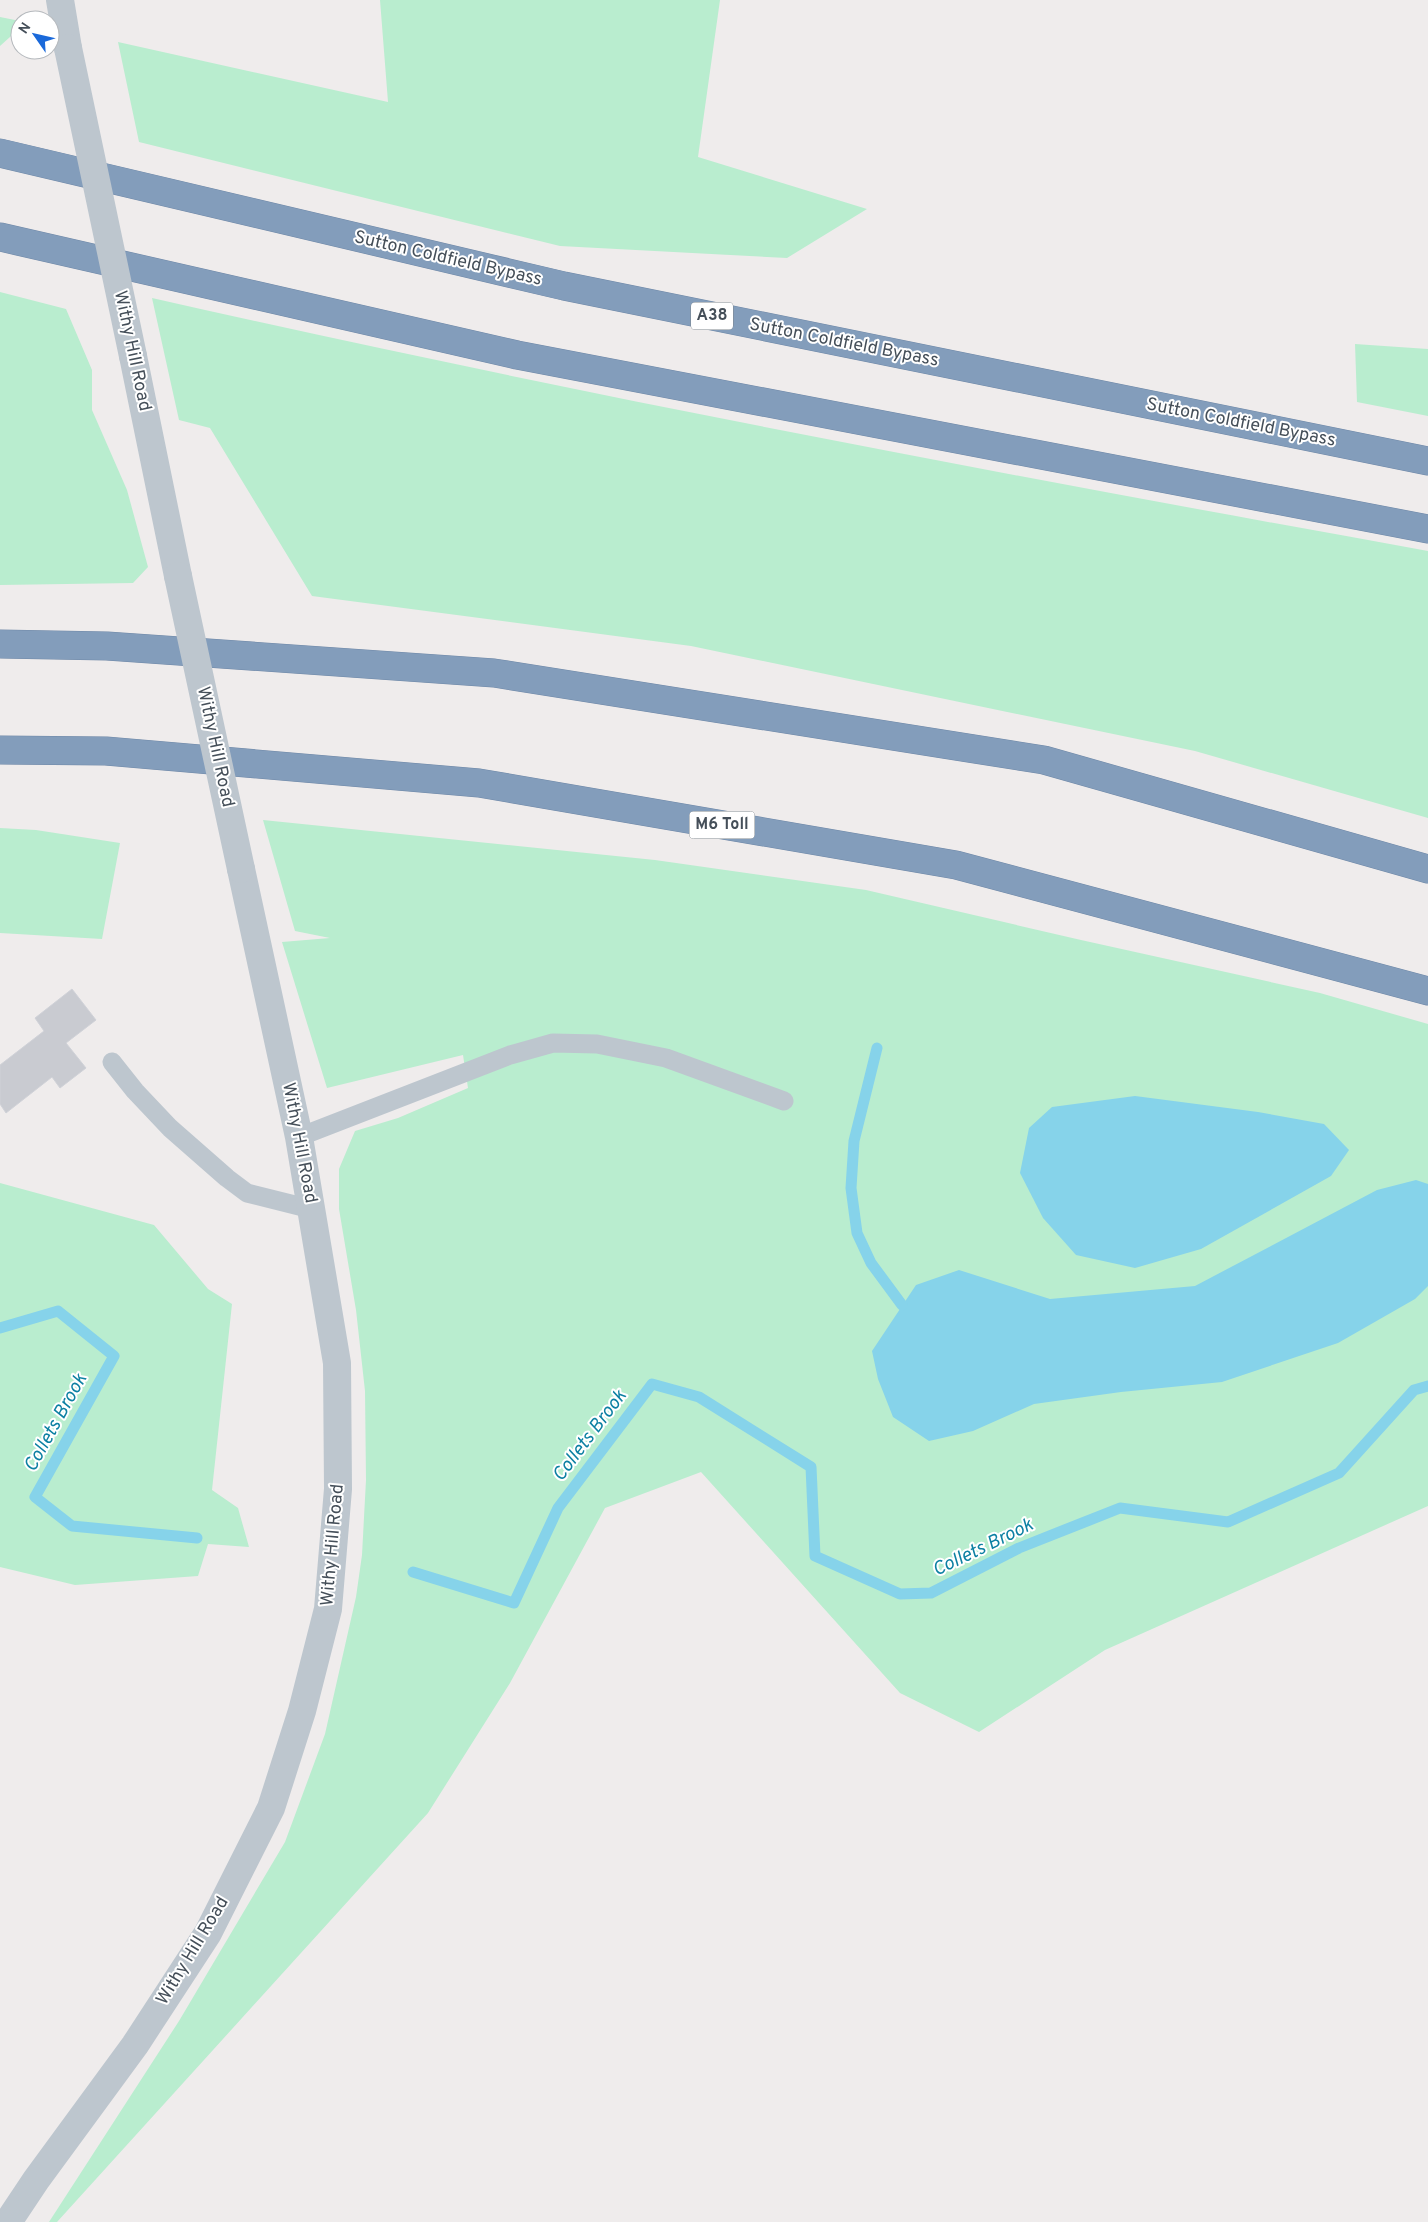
<svg xmlns="http://www.w3.org/2000/svg" width="1428" height="2222" font-family="Overpass,sans-serif">
  <style>
    .green { fill: #b9edcf }
    .water { fill: #86d3ea }
    .lines { fill: none; stroke-linecap: round; stroke-linejoin: round }
    .stream { stroke: #86d3ea; stroke-width: 11 }
    .building { fill: #c9cbd1; stroke: #d0d2d8 }
    .highway-casing { stroke: #6f88a7; stroke-width: 29 }
    .lane { stroke: #bdc6ce; stroke-width: 19 }
    .street { stroke: #bdc6ce; stroke-width: 28 }
    .highway { stroke: #839dbb; stroke-width: 28 }
    .street-bridge { stroke: #bdc6ce; stroke-width: 28 }
    .labels { text-anchor: middle; dominant-baseline: central; stroke-width: 4; stroke-linejoin: round; paint-order: stroke }
    .shield { fill: #fff; stroke: #7d848b; stroke-width: 1 }
    .shield-label { font-size: 16px; font-weight: bold; fill: #454f59 }
    .street-label { font-size: 18px; fill: #454f59; stroke: #fff }
    .water-label { font-size: 19px; font-style: italic; fill: #0d80a3; stroke: #fff }
  </style>
  <rect width="100%" height="100%" fill="#efecec"/>
  <g class="green">
    <polygon points="380,0 720,0 698,157 867,209 787,258 560,246 139,142 118,42 388,102"/>
    <polygon points="0,17 20,21 20,28 0,46"/>
    <polygon points="0,292 66,309 92,370 92,410 127,490 148,567 133,583 0,585"/>
    <path d="M152,298C575,394 1001,474 1428,551V818L1195,751L691,646L312,596L210,428L179,420Z"/>
    <polygon points="1355,344 1428,349 1428,416 1357,402"/>
    <polygon points="263,820 655,860 866,890 1081,940 1320,993 1428,1024 1428,1506 1105,1650 979,1732 900,1693 701,1472 605,1508 510,1683 428,1813 57,2222 49,2222 179,2021 285,1842 325,1734 356,1597 362,1555 366,1480 365,1391 356,1310 339,1209 339,1169 355,1131 398,1118 468,1088 463,1055 327,1088 282,942 330,938 295,931"/>
    <polygon points="0,828 36,830 120,843 102,939 0,933"/>
    <polygon points="0,1183 154,1225 208,1289 232,1304 212,1490 238,1508 249,1547 208,1544 198,1576 75,1585 0,1567"/>
  </g>
  <g class="water">
    <polygon points="1135,1096 1258,1112 1324,1124 1349,1150 1331,1176 1201,1249 1135,1268 1076,1255 1043,1218 1020,1173 1029,1128 1052,1107"/>
    <polygon points="1416,1180 1428,1184 1428,1286 1415,1299 1338,1343 1222,1382 1121,1392 1034,1404 973,1431 929,1441 893,1417 878,1379 872,1351 916,1285 959,1270 1050,1299 1195,1286 1377,1190"/>
  </g>
  <g class="lines">
    <g class="stream">
      <polyline points="877,1048 854,1141 851,1188 857,1233 871,1263 902,1305"/>
      <polyline points="0,1328 58,1311 114,1356 35,1497 72,1526 197,1538"/>
      <polyline points="413,1572 514,1603 558,1508 652,1384 699,1397 811,1467 815,1556 900,1594 931,1593 1019,1548 1120,1508 1228,1522 1339,1473 1414,1390 1428,1386"/>
    </g>
  </g>
  <polygon class="building" points="72,989 96,1020 66,1043 86,1068 60,1088 52,1077 6,1113 0,1104 0,1065 44,1031 35,1018"/>
  <g class="lines">
    <g class="highway-casing">
      <g id="highway">
        <polyline points="0,153 564,286 1428,461"/>
        <polyline points="0,237 517,355 1428,529"/>
        <polyline points="0,644 107,646 494,673 1044,760 1428,869"/>
        <polyline points="0,750 106,751 479,783 956,865 1428,991"/>
      </g>
    </g>
    <g class="lane">
      <polyline points="112,1062 135,1091 170,1128 227,1178 247,1193 311,1209"/>
      <polyline points="299,1137 510,1055 553,1043 597,1044 666,1058 784,1101"/>
    </g>
    <g class="street">
      <polyline points="60,0 68,48"/>
      <polyline points="133,356 178,576"/>
      <polyline points="8,2222 36,2180 135,2045 208,1933 271,1808 302,1711 328,1609 338,1489 337,1363 299,1137 241,869"/>
    </g>
    <use href="#highway" class="highway"/>
    <g class="street-bridge">
      <polyline points="68,48 133,356"/>
      <polyline points="178,576 241,869"/>
    </g>
  </g>
  <g class="labels">
    <g class="shield">
      <rect x="691" y="302.5" width="42" height="27" rx="4"/>
      <rect x="689.5" y="811.5" width="65" height="27" rx="4"/>
    </g>
    <g class="shield-label">
      <text x="712" y="316">A38</text>
      <text x="722" y="825">M6 Toll</text>
    </g>
    <g class="street-label">
      <text transform="translate(448 259) rotate(13)">Sutton Coldfield Bypass</text>
      <text transform="translate(844 343) rotate(11)">Sutton Coldfield Bypass</text>
      <text transform="translate(132 351) rotate(78)">Withy Hill Road</text>
      <text transform="translate(1241 423) rotate(11)">Sutton Coldfield Bypass</text>
      <text transform="translate(215 747) rotate(78)">Withy Hill Road</text>
      <text transform="translate(299 1143) rotate(79)">Withy Hill Road</text>
      <text transform="translate(333 1545) rotate(-85)">Withy Hill Road</text>
      <text transform="translate(193 1951) rotate(-59)">Withy Hill Road</text>
    </g>
    <g class="water-label">
      <text transform="translate(56 1423) rotate(-61)">Collets Brook</text>
      <text transform="translate(590 1436) rotate(-53)">Collets Brook</text>
      <text transform="translate(983 1548) rotate(-26)">Collets Brook</text>
    </g>
  </g>
  <g transform="translate(35 35) rotate(304)"><circle r="24" fill="#ffffff" stroke="#b5b9bd"/>
  <path d="M0-4L9 19L0 12L-9 19Z" fill="#1a69da"/>
  <text y="-8" font-size="14" font-weight="bold" text-anchor="middle" fill="#454f59">N</text>
  </g>
</svg>
